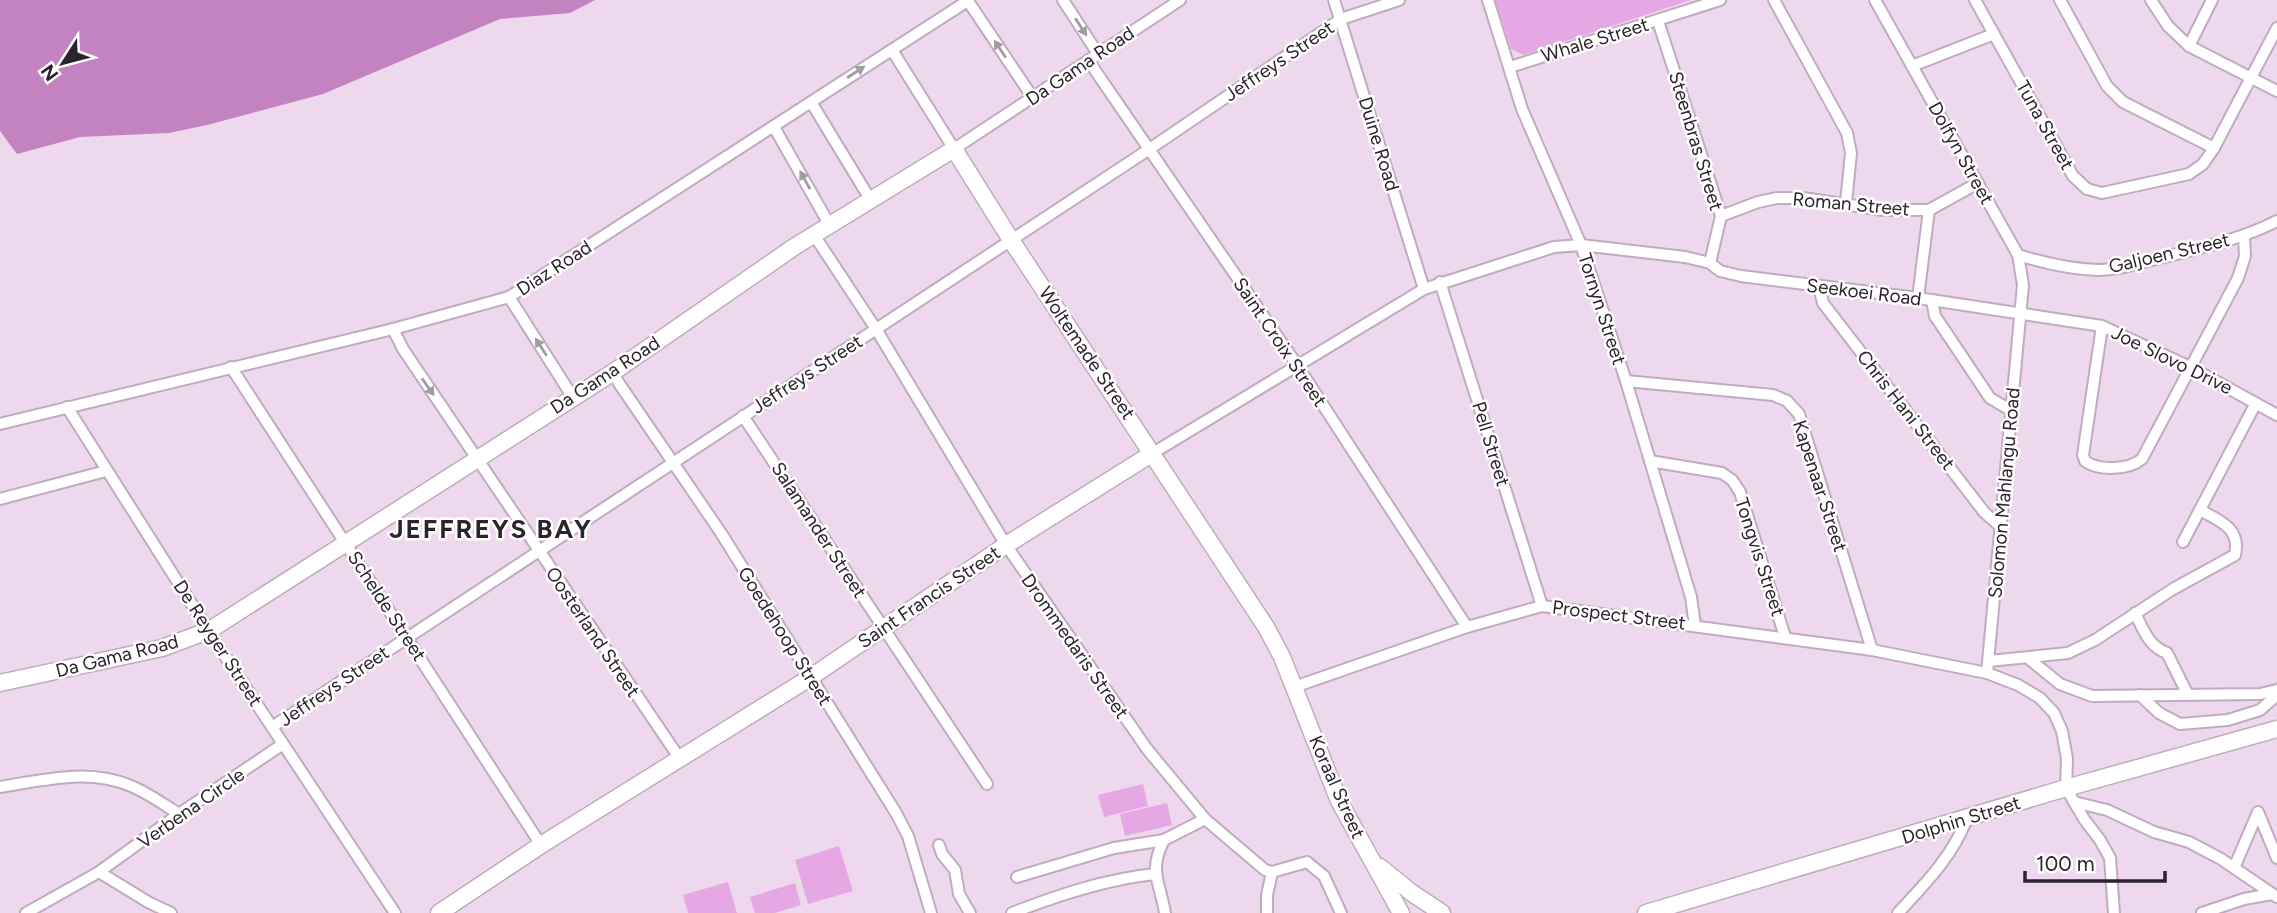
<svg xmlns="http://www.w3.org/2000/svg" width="2277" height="913" font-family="Figtree,sans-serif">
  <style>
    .green { fill: #e6a8e4 }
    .water { fill: #c383c1 }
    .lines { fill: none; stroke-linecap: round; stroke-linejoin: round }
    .street-casing { stroke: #c1abbf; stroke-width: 14 }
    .secondary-casing { stroke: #c1abbf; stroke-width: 19 }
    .street { stroke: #fff; stroke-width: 10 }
    .secondary { stroke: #fff; stroke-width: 16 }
    .oneway { fill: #a09ca0 }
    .labels { text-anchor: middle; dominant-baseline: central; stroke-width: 5; stroke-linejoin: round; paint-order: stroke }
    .street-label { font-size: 19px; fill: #2c242c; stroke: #fff }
    .district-label { font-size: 26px; font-weight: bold; letter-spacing: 2px; fill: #2c242c; stroke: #fff }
  </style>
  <rect width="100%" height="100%" fill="#eed8ed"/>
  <g class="green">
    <polygon points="1495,0 1691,0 1524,55 1511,49"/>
    <polygon points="1143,784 1148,806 1104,817 1098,795"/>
    <polygon points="1167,803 1172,825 1125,836 1120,814"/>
    <polygon points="839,846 853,891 808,904 795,860"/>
    <polygon points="728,882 737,913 688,913 683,895"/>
    <polygon points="795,883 801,905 775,913 755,913 750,897"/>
  </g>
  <polygon class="water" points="0,0 595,0 570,13 500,19 323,94 207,125 169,133 80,137 17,154 0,131"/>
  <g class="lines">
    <g class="street-casing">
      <g id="street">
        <polyline points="1063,0 1098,54"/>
        <polyline points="1334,0 1424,289"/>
        <polyline points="1488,0 1522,109 1581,245 1626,381 1691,597 1695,625"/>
        <polyline points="1774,0 1847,133 1851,153 1846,203"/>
        <polyline points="1875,0 2018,255 2023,285 1987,673"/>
        <polyline points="1975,0 2073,176 2087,189 2102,193 2189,174 2203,164 2214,148 2277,28"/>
        <polyline points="2060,0 2107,86 2123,102 2214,148"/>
        <polyline points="2151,0 2168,26 2189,46 2277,91"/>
        <polyline points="968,1 1033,98"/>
        <polyline points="1658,21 1721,216 1710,263"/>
        <polyline points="2189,46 2212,0"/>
        <polyline points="892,50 954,149 1180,0"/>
        <polyline points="1088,60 1297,365 1467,627"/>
        <polyline points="1912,66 1994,34"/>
        <polyline points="1510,67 1720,0"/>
        <polyline points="811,102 870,199"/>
        <polyline points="774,127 829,224"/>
        <polyline points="1721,216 1758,202 1777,198 1803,198 1883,210 1929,210 1978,183"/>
        <polyline points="814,235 876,329 1006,545 1147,749 1205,819 1265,870 1272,872 1307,862 1324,876 1341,913"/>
        <path d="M2018,255C2044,263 2069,269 2097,270C2118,270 2139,263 2160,258C2200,248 2240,240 2277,221"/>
        <polyline points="1440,282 1542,606"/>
        <polyline points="1819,287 1823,303 1984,512 2001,527"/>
        <polyline points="509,297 572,396"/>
        <polyline points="1918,298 1929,210"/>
        <polyline points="1932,300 1935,316 1990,398 2012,411"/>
        <path d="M2102,326L2083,455L2085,461C2098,471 2129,470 2142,459L2238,278L2245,256L2244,235"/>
        <polyline points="393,329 403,349 680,759"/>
        <polyline points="231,367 541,845"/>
        <polyline points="612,373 721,533 896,813 908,836 931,913"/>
        <polyline points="1626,381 1773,395 1787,401 1799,414 1872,650"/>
        <polyline points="67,407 217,644 395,913"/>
        <polyline points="743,416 987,784"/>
        <polyline points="0,424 393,329 509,297 969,0"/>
        <polyline points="1153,453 1424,289 1554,247 1581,245 1685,257 1710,263 1720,271 1741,276 1918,298 2102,326 2190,367 2277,415"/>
        <polyline points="1650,461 1722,473 1732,480 1740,492 1785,637"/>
        <polyline points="0,499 106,471"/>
        <polyline points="2183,542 2256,403"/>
        <path d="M2135,613C2143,629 2149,647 2167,653L2187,693"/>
        <polyline points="2028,658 2060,684 2092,696 2260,694 2277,690"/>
        <path d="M1989,661L2068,653L2095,640L2173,589L2235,555C2241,528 2220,521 2200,510"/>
        <polyline points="1294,687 1467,627 1542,606 1872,650 1987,673 2018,685 2040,698 2054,713 2062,731 2067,759 2066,788 2084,819 2100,840 2110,858 2114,913"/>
        <polyline points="2140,695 2159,713 2180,724 2228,720 2260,710 2277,695"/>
        <polyline points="272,727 1148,150 1341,19 1399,0"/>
        <path d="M0,787C43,780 89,768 131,786C148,793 163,804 179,814"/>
        <polyline points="2074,802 2107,810 2154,832 2189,842 2221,859 2277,897"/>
        <path d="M1164,840C1148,871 1160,882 1165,913"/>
        <polyline points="939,845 942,854 955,870 959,894 970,913"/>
        <polyline points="2234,868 2258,812 2277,858"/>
        <polyline points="99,872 148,902 171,913"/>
        <polyline points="1017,877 1114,848 1164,840 1205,819"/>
        <polyline points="26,913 99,872 179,814 283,744"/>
        <path d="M1012,913C1058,895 1106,879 1155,874"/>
        <polyline points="1267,913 1267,895 1272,872"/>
        <path d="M1898,913C1925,884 1953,856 1967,818"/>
        <polyline points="2202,913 2244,899 2272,894"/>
      </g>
    </g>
    <g class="secondary-casing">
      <g id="secondary">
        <polyline points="0,683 162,648 210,630 612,373 794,247 954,149 1011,240 1266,627 1282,657 1339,801 1401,913"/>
        <polyline points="1380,867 1412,893 1442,913"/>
        <polyline points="439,913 541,845 811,677 1006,545 1153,453"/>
        <polyline points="1646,913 2066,788 2277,729"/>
      </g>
    </g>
    <use href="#street" class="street"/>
    <use href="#secondary" class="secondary"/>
  </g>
  <defs><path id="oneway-solid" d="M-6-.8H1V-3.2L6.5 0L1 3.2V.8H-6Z" transform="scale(1.75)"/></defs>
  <g class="oneway">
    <use href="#oneway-solid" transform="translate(1081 27) rotate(57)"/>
    <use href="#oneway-solid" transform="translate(1000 49) rotate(-124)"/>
    <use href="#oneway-solid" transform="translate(856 72) rotate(-33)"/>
    <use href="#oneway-solid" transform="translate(805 180) rotate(-119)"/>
    <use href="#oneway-solid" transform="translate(541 347) rotate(-123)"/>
    <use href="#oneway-solid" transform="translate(428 387) rotate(55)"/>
  </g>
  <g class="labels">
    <g class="street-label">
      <text transform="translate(1595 40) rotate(-17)">Whale Street</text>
      <text transform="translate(1279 61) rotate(-34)">Jeffreys Street</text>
      <text transform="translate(1080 66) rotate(-34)">Da Gama Road</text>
      <text transform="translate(2045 125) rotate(61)">Tuna Street</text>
      <text transform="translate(1696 141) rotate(73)">Steenbras Street</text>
      <text transform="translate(1379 144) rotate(73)">Duine Road</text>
      <text transform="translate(1961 153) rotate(61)">Dolfyn Street</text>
      <text transform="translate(1851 204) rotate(5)">Roman Street</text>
      <text transform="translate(2169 253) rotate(-13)">Galjoen Street</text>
      <text transform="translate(554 268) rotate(-33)">Diaz Road</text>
      <text transform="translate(1864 292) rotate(7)">Seekoei Road</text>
      <text transform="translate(1602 309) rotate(72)">Tornyn Street</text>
      <text transform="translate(1280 342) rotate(56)">Saint Croix Street</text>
      <text transform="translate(1087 353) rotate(56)">Woltemade Street</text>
      <text transform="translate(2172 360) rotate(26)">Joe Slovo Drive</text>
      <text transform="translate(807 374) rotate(-33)">Jeffreys Street</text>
      <text transform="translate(605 375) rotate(-33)">Da Gama Road</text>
      <text transform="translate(1906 410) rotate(52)">Chris Hani Street</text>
      <text transform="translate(1491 444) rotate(73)">Pell Street</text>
      <text transform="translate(1820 486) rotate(72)">Kapenaar Street</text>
      <text transform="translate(2004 493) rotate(-85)">Solomon Mahlangu Road</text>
      <text transform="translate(819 530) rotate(57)">Salamander Street</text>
      <text transform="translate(1760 557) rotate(72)">Tongvis Street</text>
      <text transform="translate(929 597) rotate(-34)">Saint Francis Street</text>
      <text transform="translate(387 606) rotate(57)">Schelde Street</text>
      <text transform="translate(1619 615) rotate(7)">Prospect Street</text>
      <text transform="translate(593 632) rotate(56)">Oosterland Street</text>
      <text transform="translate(785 636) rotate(58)">Goedehoop Street</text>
      <text transform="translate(218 643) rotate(57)">De Reyger Street</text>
      <text transform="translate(1075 646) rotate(55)">Drommedaris Street</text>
      <text transform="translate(117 656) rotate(-14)">Da Gama Road</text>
      <text transform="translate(334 686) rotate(-34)">Jeffreys Street</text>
      <text transform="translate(1337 787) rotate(66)">Koraal Street</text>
      <text transform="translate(191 808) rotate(-35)">Verbena Circle</text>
      <text transform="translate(1961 820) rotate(-17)">Dolphin Street</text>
    </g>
    <g class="district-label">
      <text x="491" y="529">JEFFREYS BAY</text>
    </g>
  </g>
  <g transform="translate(63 63) rotate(234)" stroke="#ffffff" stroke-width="5" paint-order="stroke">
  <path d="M0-5L12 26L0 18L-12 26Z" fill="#2c242c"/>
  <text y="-10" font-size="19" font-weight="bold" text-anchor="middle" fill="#2c242c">N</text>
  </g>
  <path d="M2025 871v10h140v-10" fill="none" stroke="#2c242c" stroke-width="3.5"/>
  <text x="2036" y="871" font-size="21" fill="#2c242c" stroke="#ffffff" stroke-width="5" paint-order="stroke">100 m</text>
</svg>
